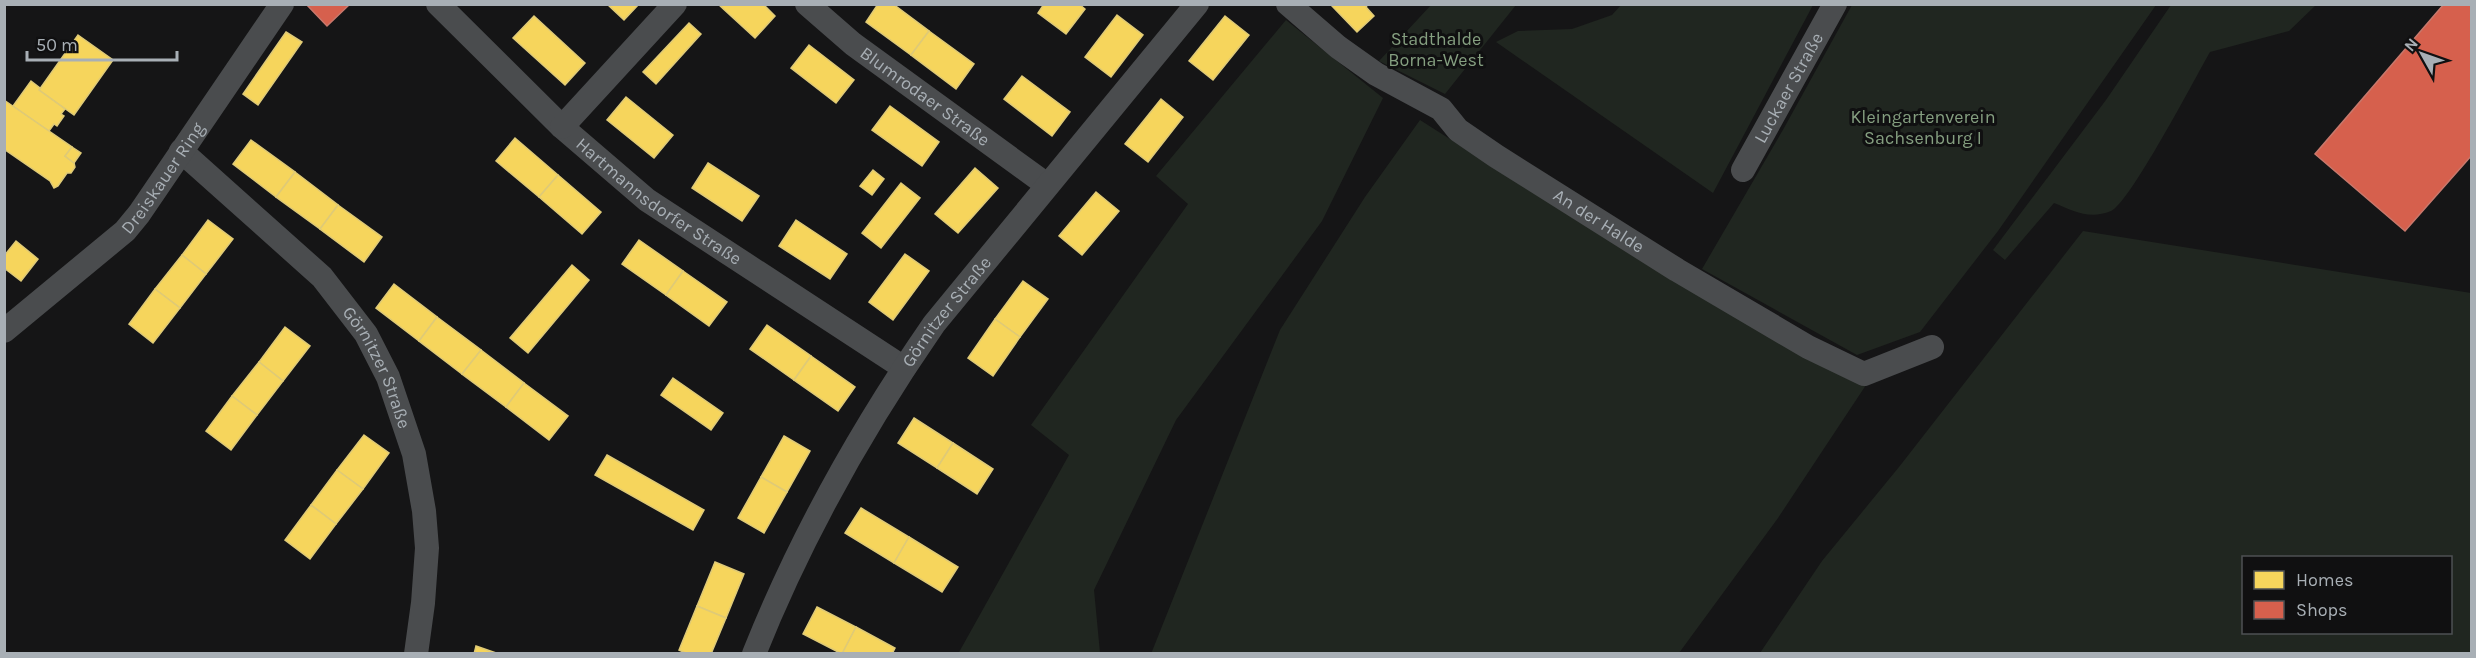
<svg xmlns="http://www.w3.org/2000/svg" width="2476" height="658" font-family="Karla,sans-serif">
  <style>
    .green { fill: #202620; fill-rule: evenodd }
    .homes { fill: #f6d55c; stroke: #dfca77; stroke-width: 1.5 }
    .shops { fill: #d6604d; stroke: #c8786c; stroke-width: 1.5 }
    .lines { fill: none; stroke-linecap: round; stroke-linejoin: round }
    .minor { stroke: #4a4c4e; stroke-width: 24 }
    .labels { text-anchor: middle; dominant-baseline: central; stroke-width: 6; stroke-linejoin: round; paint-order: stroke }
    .park-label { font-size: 18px; fill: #859f80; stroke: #101011 }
    .street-label { font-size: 18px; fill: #a8afb5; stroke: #101011 }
  </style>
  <rect width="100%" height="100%" fill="#151516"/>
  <g class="green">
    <polygon points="1432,4 1564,4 1564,5 1516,5 1445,94 1379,61"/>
    <polygon points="1621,5 1813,5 1713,193 1496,42 1518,31 1572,29 1612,15"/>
    <polygon points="1852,5 2156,5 1998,231 1920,332 1857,355 1702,269 1784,128"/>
    <path d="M2171,5H2316L2289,31L2210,52C2195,78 2130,203 2111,211C2089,220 2074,211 2054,203L2005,260L1993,250L2106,100Z"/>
    <polygon points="1286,20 1383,98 1322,221 1176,420 1094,590 1100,653 958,654 1069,455 1031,425 1188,204 1156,176"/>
    <polygon points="1420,120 1599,234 1866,385 1778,518 1679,653 1151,654 1280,330 1365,197"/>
    <path d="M2083,231L2471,293V653H1760L1822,561L1899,467ZM2244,558H2450V632H2244Z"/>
  </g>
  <g class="homes">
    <polygon points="607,4 639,4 624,20"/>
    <polygon points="718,4 763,4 775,16 755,38"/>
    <polygon points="878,4 893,4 929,31 911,55 866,22"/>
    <polygon points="1044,4 1079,4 1085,9 1066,34 1038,13"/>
    <polygon points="1368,4 1366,7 1374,16 1357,32 1331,5"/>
    <polygon points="1117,15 1143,35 1111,77 1085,57"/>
    <polygon points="534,16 585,63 565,85 513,38"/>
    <polygon points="1225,16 1249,35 1213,80 1189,61"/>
    <polygon points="689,23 701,34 656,84 643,72"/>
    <polygon points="929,31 974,64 956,89 911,55"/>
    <polygon points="286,32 302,42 258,105 243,94"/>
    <polygon points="78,35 113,60 74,115 39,90"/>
    <polygon points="809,45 854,80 836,103 791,68"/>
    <polygon points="1022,76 1070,112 1052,136 1004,99"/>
    <polygon points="31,81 40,88 39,90 65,109 61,114 64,116 57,126 54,124 49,131 13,106"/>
    <polygon points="626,97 673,135 654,158 607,120"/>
    <polygon points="1161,99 1183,117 1148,162 1125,144"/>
    <polygon points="4,100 72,147 65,156 74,163 75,167 71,173 67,173 58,186 54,188 50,181 4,149"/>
    <polygon points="890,106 939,142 922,166 872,130"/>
    <polygon points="515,138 558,175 539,197 496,161"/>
    <polygon points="251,140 295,172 276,197 233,164"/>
    <polygon points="72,147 81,153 74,163 65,156"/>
    <polygon points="708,163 759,196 742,221 692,188"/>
    <polygon points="975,168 998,188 958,233 935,214"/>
    <polygon points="873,170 884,179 872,195 860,186"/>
    <polygon points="295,172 338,205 320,229 276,197"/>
    <polygon points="558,175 601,212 582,234 539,197"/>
    <polygon points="901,183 920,198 881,248 862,233"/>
    <polygon points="1096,192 1119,211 1082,255 1059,236"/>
    <polygon points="338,205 382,237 364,262 320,229"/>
    <polygon points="208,220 233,239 206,274 182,255"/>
    <polygon points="796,220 847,254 830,279 779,246"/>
    <polygon points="639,240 683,271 666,295 622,264"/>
    <polygon points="16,241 38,259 21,281 4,268 4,256"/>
    <polygon points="905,254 929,271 893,320 869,302"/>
    <polygon points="182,255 206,274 180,308 155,289"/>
    <polygon points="572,265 589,280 528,353 510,338"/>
    <polygon points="683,271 727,302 709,326 666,295"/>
    <polygon points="1023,281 1048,299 1020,337 995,319"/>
    <polygon points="394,284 437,317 419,341 376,308"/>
    <polygon points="155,289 180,308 153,343 129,324"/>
    <polygon points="437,317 481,350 462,374 419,341"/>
    <polygon points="995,319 1020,337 993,376 968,358"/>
    <polygon points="767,325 811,356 794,380 750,349"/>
    <polygon points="285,327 310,346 283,381 259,362"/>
    <polygon points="481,350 524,383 506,407 462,374"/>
    <polygon points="811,356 855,387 838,411 794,380"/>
    <polygon points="259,362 283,381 257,415 232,396"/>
    <polygon points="673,378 723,413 711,430 661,395"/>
    <polygon points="524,383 568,416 549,440 506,407"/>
    <polygon points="232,396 257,415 231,450 206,431"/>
    <polygon points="914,418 953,443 937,468 898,443"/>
    <polygon points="364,435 389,453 363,489 337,470"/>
    <polygon points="784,436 810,451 787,492 761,477"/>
    <polygon points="953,443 993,469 977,494 937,468"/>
    <polygon points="607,455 704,510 693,530 595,475"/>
    <polygon points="337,470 363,489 336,524 311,505"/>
    <polygon points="761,477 787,492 764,533 738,518"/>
    <polygon points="311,505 336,524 310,559 285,540"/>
    <polygon points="861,508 909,537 894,563 845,533"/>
    <polygon points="909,537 958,567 942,592 894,563"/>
    <polygon points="715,562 744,574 726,618 697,606"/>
    <polygon points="697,606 726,618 711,654 688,654 679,650"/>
    <polygon points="817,607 856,627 842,654 803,634"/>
    <polygon points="856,627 895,648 892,654 842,654"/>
    <polygon points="476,646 499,654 474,654"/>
  </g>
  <g class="shops">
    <polygon points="306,4 350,4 327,26"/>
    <polygon points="2444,4 2472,4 2472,155 2405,231 2315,154"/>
  </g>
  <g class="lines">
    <g class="minor">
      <path id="s1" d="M438,4L562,127L647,200L904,368"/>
      <path id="s2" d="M807,4L853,44L1047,185"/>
      <path id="s3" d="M1288,4L1338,47L1376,74L1441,109L1458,130L1496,156L1677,270L1808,347L1864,374L1932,347"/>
      <polyline points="562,127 675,4"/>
      <path id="s4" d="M181,151L322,277L366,334L388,377L414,454L424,511L427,548L423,603L416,654"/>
      <path id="s5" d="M1743,170L1835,4"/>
      <path id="s6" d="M4,331L125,231L139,214L282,4"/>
      <path id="s7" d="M754,654C801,536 862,428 934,324L1197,4"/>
    </g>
  </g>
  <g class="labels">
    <g class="park-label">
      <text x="1436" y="39">Stadthalde<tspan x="1436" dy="21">Borna-West</tspan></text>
      <text x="1923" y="117">Kleingartenverein<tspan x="1923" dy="21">Sachsenburg I</tspan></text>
    </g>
    <g class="street-label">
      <text stroke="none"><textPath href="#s5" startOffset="94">Luckaer Straße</textPath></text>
      <text stroke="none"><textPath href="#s2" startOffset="150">Blumrodaer Straße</textPath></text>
      <text stroke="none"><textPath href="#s6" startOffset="222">Dreiskauer Ring</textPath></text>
      <text stroke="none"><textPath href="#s1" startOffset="297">Hartmannsdorfer Straße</textPath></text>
      <text stroke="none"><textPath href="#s3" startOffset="381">An der Halde</textPath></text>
      <text stroke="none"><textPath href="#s7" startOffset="394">Görnitzer Straße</textPath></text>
      <text stroke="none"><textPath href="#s4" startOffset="296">Görnitzer Straße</textPath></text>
    </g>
  </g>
  <rect width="2476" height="658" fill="none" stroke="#a8afb5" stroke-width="12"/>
  <rect x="2242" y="556" width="210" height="78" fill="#101011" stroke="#4d5053" stroke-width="1.5"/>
  <rect x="2254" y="571" width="30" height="18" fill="#f6d55c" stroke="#4d5053" stroke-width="1.5"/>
  <text x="2296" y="586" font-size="18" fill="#a8afb5">Homes</text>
  <rect x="2254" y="601" width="30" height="18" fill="#d6604d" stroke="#4d5053" stroke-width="1.5"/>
  <text x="2296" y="616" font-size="18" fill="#a8afb5">Shops</text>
  <g transform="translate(2422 54) rotate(310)" stroke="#101011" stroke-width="4.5" paint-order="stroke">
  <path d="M0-4.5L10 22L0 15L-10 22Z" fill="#a8afb5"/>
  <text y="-9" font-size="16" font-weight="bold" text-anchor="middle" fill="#a8afb5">N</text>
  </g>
  <path d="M27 51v9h150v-9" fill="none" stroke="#a8afb5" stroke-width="3"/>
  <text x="36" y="51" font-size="18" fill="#a8afb5" stroke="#101011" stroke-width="4.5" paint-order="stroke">50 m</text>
</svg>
